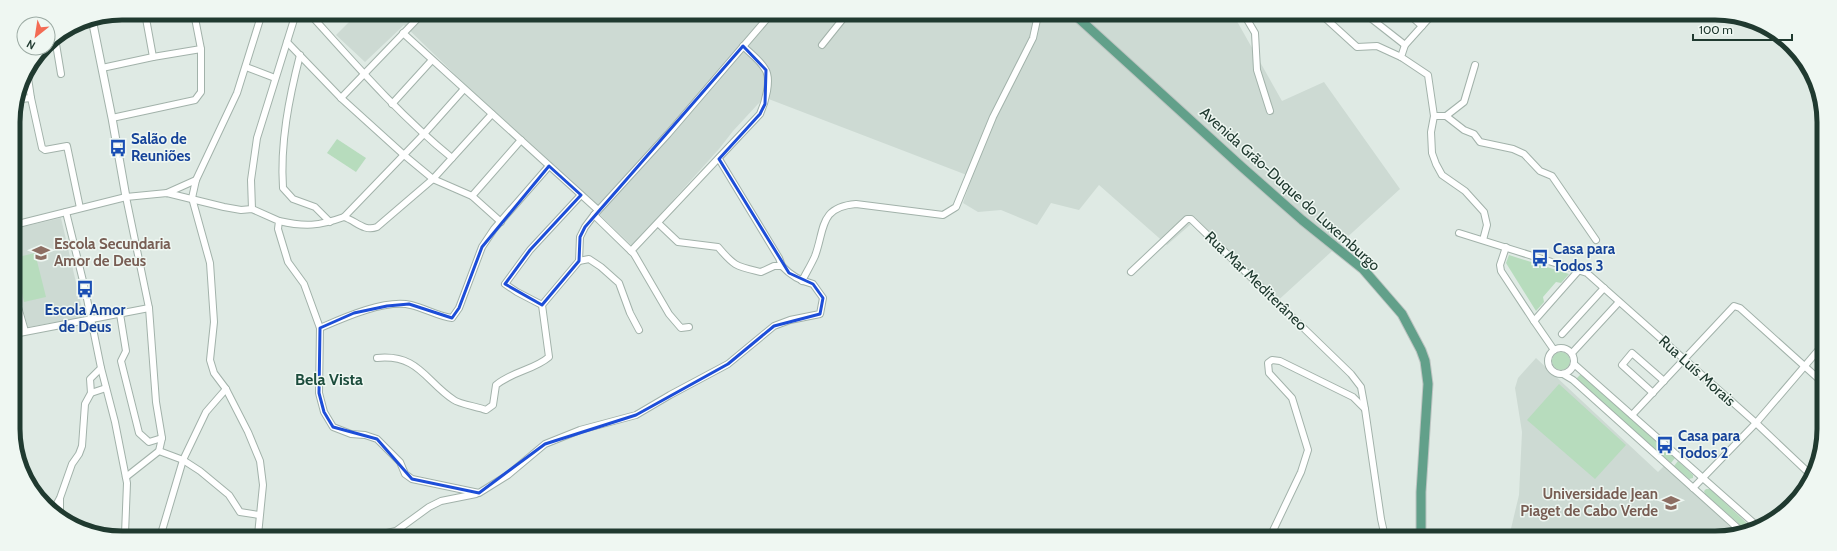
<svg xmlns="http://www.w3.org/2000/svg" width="1837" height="551" font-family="Cabin,sans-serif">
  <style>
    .built { fill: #cddad3 }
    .green { fill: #b7dcbd }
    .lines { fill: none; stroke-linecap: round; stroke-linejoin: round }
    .minor-casing { stroke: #a2b2aa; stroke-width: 8 }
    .tertiary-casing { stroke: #a2b2aa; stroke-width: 9 }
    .primary-casing { stroke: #bcc4c1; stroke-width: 11 }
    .minor { stroke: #fff; stroke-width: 6 }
    .tertiary { stroke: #fff; stroke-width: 7 }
    .primary { stroke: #62a08a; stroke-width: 9 }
    .marked { fill: none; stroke: #1d4ed8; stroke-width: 3; stroke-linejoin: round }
    .labels { text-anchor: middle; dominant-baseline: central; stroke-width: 3; stroke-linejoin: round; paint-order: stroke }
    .transit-label { font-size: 15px; font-weight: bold; fill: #164399; stroke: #eff7f2; text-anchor: start }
    .street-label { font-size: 15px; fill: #203a30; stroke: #eff7f2 }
    .education-label { font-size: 15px; font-weight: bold; fill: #785e54; stroke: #eff7f2; text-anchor: start }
    .neighbourhood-label { font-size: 16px; font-weight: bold; fill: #1c4c3c; stroke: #eff7f2 }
    .rim { fill: none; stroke: #203a30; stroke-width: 5 }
  </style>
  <rect width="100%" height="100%" fill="#dfeae4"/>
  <g class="built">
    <polygon points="348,14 1234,16 1282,101 1324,82 1400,189 1273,305 1191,224 1167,245 1099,185 1079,210 1051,203 1037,225 1001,210 978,212 963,203 972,177 766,98 758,104 733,131 719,149 632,246 404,25 365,62 336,35 353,18"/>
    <polygon points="61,218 84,317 28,327 14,277 14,229"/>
    <polygon points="1536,358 1658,472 1664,466 1736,532 1722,538 1509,537 1519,495 1522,432 1515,388 1518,378"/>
  </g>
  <g class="green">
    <polygon points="337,139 366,158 356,172 327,153"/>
    <polygon points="35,253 46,297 24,302 14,258"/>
    <polygon points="1509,255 1569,274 1561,283 1556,282 1543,297 1544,302 1536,311 1506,263"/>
    <circle cx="1561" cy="361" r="9"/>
    <polygon points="1581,374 1675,458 1671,463 1576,379"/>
    <polygon points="1559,384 1626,445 1595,479 1527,420"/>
    <polygon points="1678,461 1693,475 1693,478 1689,479 1674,466"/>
    <polygon points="1706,489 1710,489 1751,527 1745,529 1705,494 1704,491"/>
  </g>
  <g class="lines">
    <g class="minor-casing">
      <g id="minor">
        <polyline points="145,13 153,57"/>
        <polyline points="243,13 261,17"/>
        <path d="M309,13C355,64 399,115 452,158"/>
        <polyline points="1245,16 1255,33 1257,70 1270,111"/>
        <polyline points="1323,16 1357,47 1377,46 1401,57"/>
        <polyline points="1368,16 1405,45"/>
        <polyline points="1411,16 1422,26"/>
        <polyline points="1431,16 1405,45 1401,57 1428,75 1434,116 1431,132 1432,153 1436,164 1442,175 1465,191 1484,212 1487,225 1483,240"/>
        <polyline points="403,33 598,210"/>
        <polyline points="55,38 61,74"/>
        <polyline points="287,42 341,98 404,155 433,179 472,196 501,222"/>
        <polyline points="822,45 846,15"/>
        <path d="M300,55C289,98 280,143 283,188L293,199L315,207L330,222"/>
        <polyline points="246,67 275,78"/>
        <polyline points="102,68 153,57 201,49"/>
        <polyline points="27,71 31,98 42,148 45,150 67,146 80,208"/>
        <polyline points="341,98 422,14"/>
        <polyline points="392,104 432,60"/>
        <polyline points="14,112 19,108 21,99 31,98"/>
        <polyline points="1434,116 1446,116 1464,130 1474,134 1480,142 1513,149 1524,154 1540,171 1552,176 1596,240"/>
        <polyline points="1446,116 1464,102 1475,65"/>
        <polyline points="112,118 195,100 201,92 201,49 194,13"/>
        <polyline points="719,159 779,258 782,266"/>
        <polyline points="167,193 196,180"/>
        <polyline points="472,196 521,140"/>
        <polyline points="126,197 149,308 156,402 162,438 159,451 126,477"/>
        <polyline points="252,209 251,180 257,138 296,13"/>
        <path d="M344,217C356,221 364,232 377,227L433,179L492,114"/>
        <path d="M279,221C305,227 319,226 344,217L423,135L464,89"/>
        <path d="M14,225L126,197L167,193L224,207L241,210L252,209L279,221L278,229L288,262L304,284L320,328L319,393L324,412L333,427L351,434L365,435L377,439L400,462L405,474L412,479L479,493L508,475L545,444L580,430L636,415L670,395L728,364L774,326L790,320L820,314L823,298L813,284C800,281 791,276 782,266H774L761,272C736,266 735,267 718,247L678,242L658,223"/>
        <polyline points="1459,233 1587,273 1756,423 1812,476"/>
        <polyline points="1506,247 1500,265 1501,271 1534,321 1554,350"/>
        <path d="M631,251L760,114C765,103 772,79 765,69C760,60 750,53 743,46"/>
        <polyline points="579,261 589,259 601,267 619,283 630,313 639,330"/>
        <polyline points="1131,272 1187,219 1191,219 1351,374 1361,387 1365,409"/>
        <path d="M802,281C806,273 811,265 815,256C825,229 819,207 856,204L943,215L956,207L993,117L1033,38L1038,15"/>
        <polyline points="14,293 25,331"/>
        <polyline points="542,305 517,292 505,284 530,250 581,195"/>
        <polyline points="120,314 126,351 121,361 139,433 149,442 162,438"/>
        <polyline points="1534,321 1579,270"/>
        <polyline points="689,327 681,328 669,314 634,254 594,215 668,134 771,14"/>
        <path d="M320,328C343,318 385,299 411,305C424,308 440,317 452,318L459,308L482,247L494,229L549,166"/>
        <polyline points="14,334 149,308"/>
        <polyline points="1562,334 1604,288"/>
        <circle cx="1561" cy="361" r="13"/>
        <polyline points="1572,353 1619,302"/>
        <path d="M377,358C419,354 425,381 454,400C459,404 479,407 486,410L493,405L496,385C513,371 534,370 549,357L542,305L579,261L580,237L585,227L594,215"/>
        <polyline points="1574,364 1756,525"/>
        <polyline points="101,368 115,422 127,483 125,534"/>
        <polyline points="1563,374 1573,380 1741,531"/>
        <polyline points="91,393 106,388"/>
        <polyline points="1653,393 1622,365 1632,353 1664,381"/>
        <polyline points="1632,415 1734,306 1740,308 1821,381"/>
        <polyline points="159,451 183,460 200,471 229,495 240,512 259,515"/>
        <polyline points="1693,488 1756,423 1821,347"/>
        <polyline points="54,509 60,498 72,464 79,454 82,446 85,404 91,393 90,379 101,368 85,289 66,212"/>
        <polyline points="60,513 60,499"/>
        <polyline points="161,534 183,460 206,412 226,389"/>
        <polyline points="258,535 263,485 260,461 248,432 226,389 214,373 210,360 214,322 210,263 192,198 196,180 237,93 262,13"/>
        <polyline points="378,535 396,531 429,507 441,501 476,494"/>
        <polyline points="1270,537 1301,472 1308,450 1292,398 1269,373 1268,363 1272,360 1280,361 1353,397 1365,409 1381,519 1385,537"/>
      </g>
    </g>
    <g class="tertiary-casing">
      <polyline id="tertiary" points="92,19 112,118 126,197"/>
    </g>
    <g class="primary-casing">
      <polyline id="primary" points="1075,15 1242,167 1302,220 1363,269 1402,314 1421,350 1425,361 1428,384 1421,492 1421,537"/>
    </g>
    <use href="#minor" class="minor"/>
    <use href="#tertiary" class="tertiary"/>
    <use href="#primary" class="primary"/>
  </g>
  <path class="marked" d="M743,46L766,70L765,104L760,114L719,159L789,273L813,284L823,298L820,314L774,326L728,364L636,415L545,444L479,493L412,479L377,439L333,427L324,412L319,393L320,328L354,313L387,306L409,304L452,318L459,308L482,247L549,166L581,195L530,250L505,284L542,305L579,261L580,237L585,227Z"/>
  <defs>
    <g id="bus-bare" transform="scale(1.38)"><path d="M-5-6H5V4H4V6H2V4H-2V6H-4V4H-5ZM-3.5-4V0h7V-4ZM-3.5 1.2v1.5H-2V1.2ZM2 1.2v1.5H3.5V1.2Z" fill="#1a4fb4" stroke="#eff7f2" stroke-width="2.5" paint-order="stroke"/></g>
    <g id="school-bare" transform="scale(1.38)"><path d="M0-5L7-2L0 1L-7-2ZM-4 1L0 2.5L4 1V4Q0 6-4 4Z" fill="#8d6e63" stroke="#eff7f2" stroke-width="2.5" paint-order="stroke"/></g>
    <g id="university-bare" transform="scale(1.38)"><path d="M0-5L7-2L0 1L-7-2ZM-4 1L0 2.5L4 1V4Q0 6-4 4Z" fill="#8d6e63" stroke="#eff7f2" stroke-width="2.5" paint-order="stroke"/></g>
  </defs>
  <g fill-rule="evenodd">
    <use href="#bus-bare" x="118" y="148"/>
    <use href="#school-bare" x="41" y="253"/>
    <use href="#bus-bare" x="1540" y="258"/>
    <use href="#bus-bare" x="85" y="289"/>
    <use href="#bus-bare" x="1665" y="445"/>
    <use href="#university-bare" x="1671" y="503"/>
  </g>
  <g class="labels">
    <g class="transit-label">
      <text x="131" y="139">Salão de<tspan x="131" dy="17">Reuniões</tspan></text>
      <text x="1553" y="249">Casa para<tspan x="1553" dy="17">Todos 3</tspan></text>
      <text x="85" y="310" text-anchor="middle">Escola Amor<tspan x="85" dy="17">de Deus</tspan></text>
      <text x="1678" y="436">Casa para<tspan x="1678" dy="17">Todos 2</tspan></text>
    </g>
    <g class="street-label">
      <text transform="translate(1290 189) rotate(42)">Avenida Grão-Duque do Luxemburgo</text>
      <text transform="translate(1256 281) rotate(44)">Rua Mar Mediterâneo</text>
      <text transform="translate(1697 371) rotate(42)">Rua Luís Morais</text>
    </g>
    <g class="education-label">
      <text x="54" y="244">Escola Secundaria<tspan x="54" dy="17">Amor de Deus</tspan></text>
      <text x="1658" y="494" text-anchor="end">Universidade Jean<tspan x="1658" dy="17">Piaget de Cabo Verde</tspan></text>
    </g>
    <g class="neighbourhood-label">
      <text x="329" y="379">Bela Vista</text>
    </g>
  </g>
  <path d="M0 0H1837V551H0ZM122 20H1715A102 102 0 0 1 1817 122V429A102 102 0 0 1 1715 531H122A102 102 0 0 1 20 429V122A102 102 0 0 1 122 20Z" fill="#eff7f2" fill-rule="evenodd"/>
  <path class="rim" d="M122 20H1715A102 102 0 0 1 1817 122V429A102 102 0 0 1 1715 531H122A102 102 0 0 1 20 429V122A102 102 0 0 1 122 20Z"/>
  <g transform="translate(36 36) rotate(210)"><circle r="19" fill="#eff7f2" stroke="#9caba4"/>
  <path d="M0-3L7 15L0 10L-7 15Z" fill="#f36b54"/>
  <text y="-6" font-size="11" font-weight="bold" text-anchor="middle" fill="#203a30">N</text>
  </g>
  <path d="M1693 34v6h99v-6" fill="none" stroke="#203a30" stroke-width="2"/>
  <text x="1699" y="34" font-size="12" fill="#203a30" stroke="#eff7f2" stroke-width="3" paint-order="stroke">100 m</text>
</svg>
